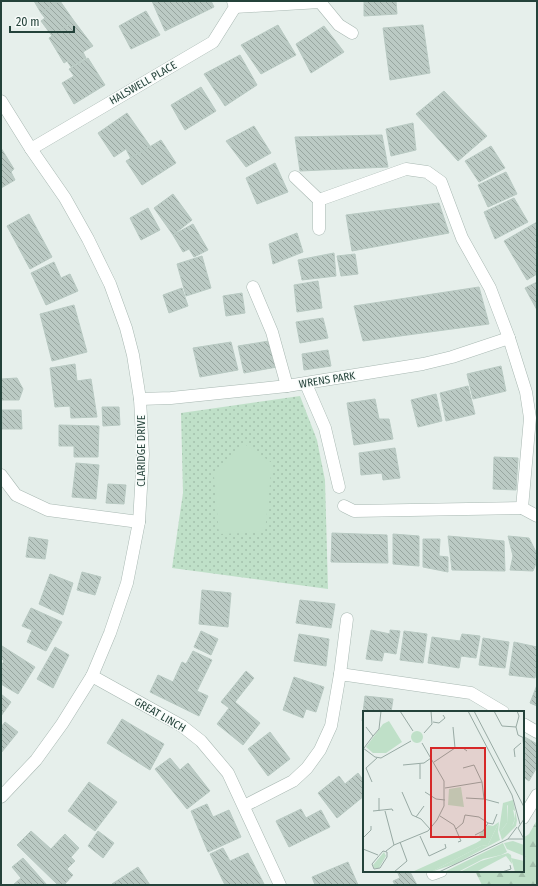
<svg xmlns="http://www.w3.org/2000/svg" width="538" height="886" font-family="'Fira Sans Condensed',sans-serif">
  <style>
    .grass { fill: url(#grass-dots) }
    .forest { fill: url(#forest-firs) }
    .park { fill: #bfe0c8 }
    .building { fill: url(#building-back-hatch); stroke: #b8c9c2 }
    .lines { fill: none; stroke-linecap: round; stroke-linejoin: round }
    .minor-casing { stroke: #a8b8b2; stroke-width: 13 }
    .minor { stroke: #fff; stroke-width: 12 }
    .labels { text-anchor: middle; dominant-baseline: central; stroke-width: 3; stroke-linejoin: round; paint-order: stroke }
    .street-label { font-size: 11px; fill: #24423a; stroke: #f7fbf9 }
    .inset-road { fill: none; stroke: #98aaa4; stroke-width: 1 }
    .view { fill: #d62828; fill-opacity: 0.15; stroke: #d62828; stroke-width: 2 }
    .inset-edge { fill: none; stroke: #24423a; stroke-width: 2 }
  </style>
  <defs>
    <pattern id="grass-dots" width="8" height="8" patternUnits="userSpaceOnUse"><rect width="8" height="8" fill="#bfe0c8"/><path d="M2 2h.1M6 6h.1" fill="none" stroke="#a4c1ad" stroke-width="1.8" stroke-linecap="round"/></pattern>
    <pattern id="forest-firs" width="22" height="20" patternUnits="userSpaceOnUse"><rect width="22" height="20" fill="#bfe0c8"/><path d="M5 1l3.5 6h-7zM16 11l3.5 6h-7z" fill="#a4c1ad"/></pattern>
    <pattern id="building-back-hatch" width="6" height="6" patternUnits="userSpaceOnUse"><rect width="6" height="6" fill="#bbcac4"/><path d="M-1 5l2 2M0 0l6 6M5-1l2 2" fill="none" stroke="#98a6a0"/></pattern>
  </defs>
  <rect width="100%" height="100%" fill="#e6efeb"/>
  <polygon class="grass" points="300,396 317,440 325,480 328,589 172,568 183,493 181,413"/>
  <polygon class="forest" points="537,820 537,885 482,885 475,871 523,871 523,838 529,834"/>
  <polygon class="park" points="243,443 272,463 265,532 219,534 214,476"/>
  <g class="building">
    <polygon points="34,1 59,1 41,13"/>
    <polygon points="59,1 60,1 74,21 52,36 41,21 45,18 41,13"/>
    <polygon points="152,1 211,1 214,7 165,31"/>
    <polygon points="364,1 396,1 397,14 364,16"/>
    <polygon points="146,11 160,35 131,49 119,26"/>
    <polygon points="74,21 93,46 83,52 86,58 71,67 67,61 64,63 49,38"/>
    <polygon points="278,25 296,55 261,74 241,45"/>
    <polygon points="423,25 430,73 390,80 383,28"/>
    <polygon points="324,26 344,52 311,73 296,44"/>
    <polygon points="240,55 257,85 225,106 204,74"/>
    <polygon points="88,58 105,85 74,104 62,83 74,76 69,69"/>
    <polygon points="201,87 216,111 185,130 171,105"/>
    <polygon points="444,91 487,136 458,161 416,114"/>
    <polygon points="127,113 150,146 131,159 126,149 114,157 98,133"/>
    <polygon points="413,123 416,150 391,156 386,129"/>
    <polygon points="254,126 271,153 246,167 226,141"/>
    <polygon points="382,135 388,167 300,171 295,137"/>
    <polygon points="161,140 176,163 142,185 126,161"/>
    <polygon points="491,146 505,168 479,182 465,161"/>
    <polygon points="1,148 14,169 11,172 15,180 1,188"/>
    <polygon points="275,163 288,192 257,204 246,178"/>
    <polygon points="506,172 517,194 488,207 478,185"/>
    <polygon points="173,194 192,220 173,235 154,208"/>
    <polygon points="514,198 528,222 495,239 484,212"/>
    <polygon points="439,203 449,233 352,251 346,215"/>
    <polygon points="148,208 160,230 141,240 130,218"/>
    <polygon points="29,214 52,257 30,269 7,226"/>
    <polygon points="537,222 537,274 527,280 504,241"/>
    <polygon points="193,224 208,250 194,257 189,249 183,252 173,235"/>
    <polygon points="297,233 303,252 273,264 269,244"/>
    <polygon points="334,253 336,276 302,280 298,260"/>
    <polygon points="355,254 358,274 341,276 337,256"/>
    <polygon points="202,256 211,288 186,296 177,264"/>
    <polygon points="54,262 61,278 70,274 78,291 46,305 31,273"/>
    <polygon points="318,281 322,308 297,312 294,285"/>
    <polygon points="537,282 537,310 525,288"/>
    <polygon points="479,287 489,324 363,341 354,306"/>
    <polygon points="182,288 188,306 169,313 163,295"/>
    <polygon points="242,293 245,313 226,316 223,296"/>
    <polygon points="74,305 87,352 52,361 40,314"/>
    <polygon points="323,318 328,338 300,343 296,322"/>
    <polygon points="269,341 277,367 244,373 238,346"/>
    <polygon points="231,342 238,370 200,377 193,348"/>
    <polygon points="328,350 331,366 304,370 302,354"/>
    <polygon points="75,364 77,381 91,379 97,417 71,418 70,406 55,407 50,368"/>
    <polygon points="501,366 506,391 473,399 467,374"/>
    <polygon points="17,378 23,389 19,400 1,400 1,379"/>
    <polygon points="468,386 475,414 446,421 440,393"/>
    <polygon points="436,394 442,421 418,427 411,400"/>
    <polygon points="375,399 379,419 389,419 393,439 354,445 347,403"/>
    <polygon points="102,407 119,407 120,425 103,426"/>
    <polygon points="2,410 21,410 22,429 2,429"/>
    <polygon points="59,425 99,426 98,457 74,457 74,446 59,446"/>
    <polygon points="395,448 400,478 383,480 382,473 361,475 359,453"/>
    <polygon points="494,457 518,458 516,490 493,489"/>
    <polygon points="76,463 99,465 96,499 72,497"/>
    <polygon points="108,484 126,485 124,504 106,503"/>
    <polygon points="332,533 387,535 388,563 331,562"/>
    <polygon points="393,534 419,536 419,566 393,564"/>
    <polygon points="448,536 504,541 505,571 452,570"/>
    <polygon points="508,536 529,538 537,554 537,561 533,571 510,570 513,556"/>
    <polygon points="29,537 48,540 45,559 26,557"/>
    <polygon points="423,539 440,539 439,556 448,557 448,572 423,567"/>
    <polygon points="82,572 101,577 95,595 77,590"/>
    <polygon points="50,574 73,583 63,615 39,604"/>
    <polygon points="202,590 231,593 228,627 199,624"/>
    <polygon points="300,600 335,604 331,628 296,623"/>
    <polygon points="31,608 62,622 46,651 27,642 32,630 22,626"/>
    <polygon points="371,630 390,634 390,630 400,631 396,654 384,652 382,661 366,659"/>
    <polygon points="201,631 218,639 211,655 194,647"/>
    <polygon points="404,631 427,634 423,663 400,660"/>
    <polygon points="299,634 329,639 326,666 294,661"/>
    <polygon points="462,634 480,636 476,658 461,656 459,668 428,663 432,637 460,641"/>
    <polygon points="483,638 509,642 505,668 479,665"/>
    <polygon points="514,642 537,647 537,666 535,678 509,675"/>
    <polygon points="2,646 35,667 18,694 1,684 1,666 4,661 1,658 1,648"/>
    <polygon points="55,647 69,655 53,688 37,679"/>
    <polygon points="193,651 212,660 197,691 208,696 199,716 150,692 158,675 173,682 182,662 186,664"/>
    <polygon points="246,671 254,678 235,702 260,723 243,745 217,724 229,708 221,702"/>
    <polygon points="294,677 324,687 316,712 306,709 303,718 283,710"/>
    <polygon points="537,685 537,706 530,703"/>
    <polygon points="1,694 11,702 1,716"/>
    <polygon points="365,696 393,699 391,712 364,712 364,721 362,721"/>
    <polygon points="122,719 164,744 150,770 107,743"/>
    <polygon points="5,722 18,732 1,753 1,727"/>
    <polygon points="270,732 290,759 268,776 248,749"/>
    <polygon points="523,736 537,744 537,767 529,781 523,777"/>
    <polygon points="170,758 180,770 188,763 210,791 187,809 155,769"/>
    <polygon points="358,773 364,781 364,796 337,818 318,793 339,776 345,784"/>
    <polygon points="89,782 117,802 95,831 68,811"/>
    <polygon points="207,804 213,817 229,810 241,837 208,852 191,811"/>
    <polygon points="301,809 306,818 321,810 330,827 289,847 276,821"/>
    <polygon points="31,831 51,849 65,834 79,848 71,857 75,861 67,869 73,875 64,885 58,885 17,845"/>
    <polygon points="98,831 114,843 103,858 88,846"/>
    <polygon points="223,848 230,861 248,853 264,884 225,885 210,854"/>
    <polygon points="23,858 47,885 13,885 21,878 12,867"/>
    <polygon points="348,862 358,885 315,885 312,877"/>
    <polygon points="138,867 150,885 112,885 112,884"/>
    <polygon points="397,871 412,871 410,872 417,885 395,885 393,881 400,878"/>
  </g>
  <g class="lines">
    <g class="minor-casing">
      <g id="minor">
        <polyline points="235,7 320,2 339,25 352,33"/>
        <polyline points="1,101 31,149 65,198 88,239 110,284 126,328 133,355 140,399 143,454 139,522 127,583 110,633 92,676 62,724 36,760 1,797"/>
        <polyline points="31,149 213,42 235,7 233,1"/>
        <polyline points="295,177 319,200 319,229"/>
        <polyline points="319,200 406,169 427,172 441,182 462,238 490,288 509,338"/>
        <polyline points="253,287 272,332 287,386"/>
        <polyline points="306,384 325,428 339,487"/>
        <polyline points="140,399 171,398 287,386 423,364 452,357 509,338 526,392 530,418 522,508 537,516"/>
        <polyline points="1,475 16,495 48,510 139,522"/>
        <polyline points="344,506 354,511 522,508"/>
        <polyline points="340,674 347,619"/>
        <polyline points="92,676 182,726 201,741 228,773 280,885"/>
        <polyline points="523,724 537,732"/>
        <polyline points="244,806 293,781 307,768 320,750 331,726 340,674 471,693 503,712"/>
        <polyline points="523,818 537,795"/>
        <polyline points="433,874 441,871"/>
      </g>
    </g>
    <use href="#minor" class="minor"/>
  </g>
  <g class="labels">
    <g class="street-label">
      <text transform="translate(143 83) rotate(-30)">HALSWELL PLACE</text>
      <text transform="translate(327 380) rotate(-9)">WRENS PARK</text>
      <text transform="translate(141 451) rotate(-90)">CLARIDGE DRIVE</text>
      <text transform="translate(160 715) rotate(30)">GREAT LINCH</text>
    </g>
  </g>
  <g transform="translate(363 711)">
    <rect width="161" height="161" fill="#e6efeb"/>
    <path d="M26,10L39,31L23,42H10L3,36L20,13ZM48 26a6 6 0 1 1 12 0a6 6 0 1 1-12 0ZM98,76L101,96L85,94L86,78ZM150,89L154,109L153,115L139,129L136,119L140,92ZM144,94L152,100V108L150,114L138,120L144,112ZM136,111L135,121L137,129L92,153L68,161L118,135L125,134ZM140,132L144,141L138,144L120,148L95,161H81ZM21,141L23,145L16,157H11L10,154ZM148,147L161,150V161H152Z" fill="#bfe0c8" fill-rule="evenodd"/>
    <path d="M145,92L149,93L152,108L148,118L141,123L138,120L144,112ZM136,111L125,134L118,135L68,161H49L113,132L118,129L116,124L125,114L130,115ZM150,130L161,134V145L144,138L141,132ZM145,142L148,144L149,153L143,145L113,161H97L118,150Z" fill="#bfe0c8"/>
    <path class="inset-road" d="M37,0L50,20M105,0L149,84L157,113M111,0L161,96M131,0L139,15L153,16M154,0L156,5L153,16L155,24L161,27M70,11L76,12L82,7L80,4M61,22L69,13L68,0M10,25L16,18L18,0M160,27L161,39M0,37L12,46L18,47L48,30M1,37L10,25L3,16M92,37H100L104,40M152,46L151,38L158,32M71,51L92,37L90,16M57,53V68M40,54L61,52L68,47M100,57L111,54L119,71M9,71L3,57L14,47M82,77L119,71L121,88L136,92M39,81L49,104L58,108L67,118M62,81L73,88L82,89M16,87V100M103,87L121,88M10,100L29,98L30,100M22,100L31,134M77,105L91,114L98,130L95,131M53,106L61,95M161,108L155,117L161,128M125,112L130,113L134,103M93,118L100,112L102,104L116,106L125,112L120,120L112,124M57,125L66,145L83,137L82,133M0,127L8,119V115M145,128L154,116M0,138L15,144M20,140L24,141V146L17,157L11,158L9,153ZM23,140L31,134L65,120L74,109L81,95V70L59,32M31,161L44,150L37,131M76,161L145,128H161M139,161L148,158L147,154"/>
    <path class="view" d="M68,37H122V126H68Z"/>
    <rect width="161" height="161" class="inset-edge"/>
  </g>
  <rect width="538" height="886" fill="none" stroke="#24423a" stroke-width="4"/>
  <path d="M10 26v6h64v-6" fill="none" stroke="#24423a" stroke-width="2"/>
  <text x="16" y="26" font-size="12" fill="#24423a" stroke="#f7fbf9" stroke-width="3" paint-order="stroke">20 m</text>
</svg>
